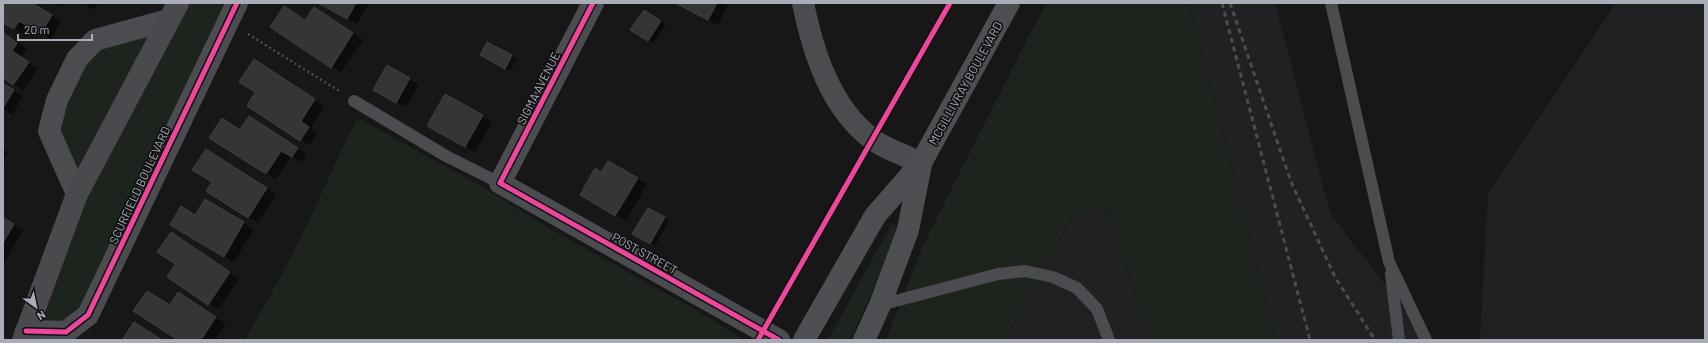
<svg xmlns="http://www.w3.org/2000/svg" width="1708" height="343" font-family="Barlow,sans-serif">
  <style>
    .built { fill: #212123 }
    .green { fill: #1d241e }
    .shadow { fill: #0007 }
    .building { fill: #353536; stroke: #3f4043 }
    .lines { fill: none; stroke-linecap: round; stroke-linejoin: round }
    .path { stroke: #4d4e52; stroke-width: 2.5; stroke-dasharray: 2 3; stroke-linecap: butt }
    .lane { stroke: #4b4c50; stroke-width: 12 }
    .street { stroke: #4b4c50; stroke-width: 22 }
    .secondary { stroke: #4a4a4e; stroke-width: 22 }
    .primary { stroke: #4d4f52; stroke-width: 22 }
    .rail { stroke: #4b4c4f; stroke-width: 3; stroke-dasharray: 5 4; stroke-linecap: butt }
    .cycleway-casing { stroke: #111113; stroke-width: 8 }
    .cycleway { stroke: #ed469a; stroke-width: 5 }
    .labels { text-anchor: middle; dominant-baseline: central; stroke-width: 3.5; stroke-linejoin: round; paint-order: stroke }
    .street-label { font-size: 12px; fill: #a8adb8; stroke: #111113 }
  </style>
  <rect width="100%" height="100%" fill="#171717"/>
  <g class="built">
    <polygon points="1189,3 1275,3 1330,213 1428,340 1276,340"/>
    <polygon points="1616,3 1705,3 1705,340 1480,340 1488,194"/>
    <polygon points="1109,209 1149,340 1005,340 1074,213"/>
  </g>
  <g class="green">
    <polygon points="178,3 237,3 88,315 26,331 77,194 54,145 77,59"/>
    <polygon points="1048,3 1189,3 1276,340 1149,340 1109,209 1074,213 1005,340 886,340 922,248 1033,27"/>
    <path d="M358,118L474,182L554,231L696,310L744,340H245C262,310 279,280 295,249C317,206 335,160 358,118Z"/>
    <polygon points="892,223 902,228 850,340 828,340"/>
  </g>
  <g class="shadow">
    <polygon points="3,3 30,3 61,21 51,39 29,26 24,34 3,22"/>
    <polygon points="53,3 62,3 60,7"/>
    <polygon points="82,3 98,3 94,10"/>
    <polygon points="320,3 369,3 357,24"/>
    <polygon points="676,3 729,3 718,25"/>
    <polygon points="644,11 666,24 653,43 632,30"/>
    <polygon points="324,14 363,40 341,72 331,67 306,21"/>
    <polygon points="3,32 27,49 21,57 38,69 23,90 3,77"/>
    <polygon points="488,43 517,59 510,71 481,55"/>
    <polygon points="264,66 324,106 310,128 318,133 310,145 301,140 256,92"/>
    <polygon points="409,79 419,84 406,107 384,96"/>
    <polygon points="3,84 23,96 12,115 3,109"/>
    <polygon points="482,116 492,122 475,152 438,132"/>
    <polygon points="259,123 307,154 302,162 291,156 276,179 266,174 241,131"/>
    <polygon points="3,149 8,152 3,163"/>
    <polygon points="216,156 276,194 258,223 248,217 213,182"/>
    <polygon points="608,162 647,184 626,221 581,195 602,173"/>
    <polygon points="205,200 254,229 234,262 171,225 196,216"/>
    <polygon points="648,209 669,221 655,246 634,234"/>
    <polygon points="3,219 23,230 3,266"/>
    <polygon points="181,239 239,279 218,309 209,304 177,264"/>
    <polygon points="188,299 226,324 215,340 180,340 170,306"/>
  </g>
  <g class="building">
    <polygon points="3,3 32,3 52,15 41,34 19,21 14,29 3,23"/>
    <polygon points="318,3 356,3 347,19"/>
    <polygon points="675,3 717,3 708,20"/>
    <polygon points="284,6 305,20 314,7 353,33 331,68 270,27"/>
    <polygon points="644,10 661,21 648,41 630,30"/>
    <polygon points="3,32 17,43 12,51 29,62 13,85 3,78"/>
    <polygon points="487,42 512,55 505,69 480,55"/>
    <polygon points="254,59 315,99 301,121 309,127 300,141 247,106 255,92 239,82"/>
    <polygon points="387,65 410,78 396,103 373,90"/>
    <polygon points="3,83 14,90 3,108"/>
    <polygon points="445,94 483,115 465,147 427,126"/>
    <polygon points="249,116 298,148 292,157 281,151 266,174 209,138 222,118 240,130"/>
    <polygon points="206,149 267,188 248,218 206,191 212,182 192,170"/>
    <polygon points="608,161 638,178 615,216 580,195 595,168 601,172"/>
    <polygon points="205,199 244,222 224,257 170,225 181,206 195,215"/>
    <polygon points="648,208 665,217 650,244 632,234"/>
    <polygon points="3,218 14,224 3,243"/>
    <polygon points="171,232 230,272 208,305 167,277 175,264 157,252"/>
    <polygon points="147,291 170,305 178,292 216,317 201,340 178,340 133,311"/>
    <polygon points="134,322 162,340 122,340"/>
  </g>
  <g class="lines">
    <polyline class="path" points="248,34 339,91"/>
    <g class="lane">
      <polyline points="1331,3 1389,262 1426,340"/>
      <polyline points="354,101 446,156 500,183"/>
      <polyline points="1391,274 1399,340"/>
      <polyline points="880,305 998,274 1025,271 1053,277 1077,288 1097,309 1109,340"/>
    </g>
    <g class="street">
      <polyline points="593,3 500,183 779,340"/>
      <path d="M803,3C813,52 830,107 872,139C883,148 907,156 921,163"/>
      <polyline points="77,194 49,131 57,100 77,59 95,40 168,20"/>
      <polyline points="26,331 66,332 88,315 237,3"/>
    </g>
    <polyline class="secondary" points="23,340 77,194 178,3"/>
    <g class="primary">
      <polyline points="804,340 875,216 921,163 1009,3"/>
      <polyline points="864,340 880,305 908,230 921,164"/>
    </g>
    <g class="rail">
      <polyline points="1222,3 1310,340"/>
      <polyline points="1230,3 1291,182 1335,277 1375,340"/>
    </g>
    <g class="cycleway-casing">
      <g id="cycleway">
        <polyline points="593,3 500,183 779,340"/>
        <polyline points="26,331 66,332 88,315 237,3"/>
        <polyline points="758,340 950,3"/>
      </g>
    </g>
    <use href="#cycleway" class="cycleway"/>
  </g>
  <g class="labels">
    <g class="street-label">
      <text transform="translate(965 83) rotate(-61)">MCGILLIVRAY BOULEVARD</text>
      <text transform="translate(538 88) rotate(-63)">SIGMA AVENUE</text>
      <text transform="translate(139 185) rotate(-65)">SCURFIELD BOULEVARD</text>
      <text transform="translate(645 253) rotate(29)">POST STREET</text>
    </g>
  </g>
  <rect width="1708" height="343" fill="none" stroke="#a8adb8" stroke-width="8"/>
  <g transform="translate(36 307) rotate(147)" stroke="#111113" stroke-width="3" paint-order="stroke">
  <path d="M0-3L7 15L0 10L-7 15Z" fill="#a8adb8"/>
  <text y="-6" font-size="11" font-weight="bold" text-anchor="middle" fill="#a8adb8">N</text>
  </g>
  <path d="M18 34v6h74v-6" fill="none" stroke="#a8adb8" stroke-width="2"/>
  <text x="24" y="34" font-size="12" fill="#a8adb8" stroke="#111113" stroke-width="3" paint-order="stroke">20 m</text>
</svg>
